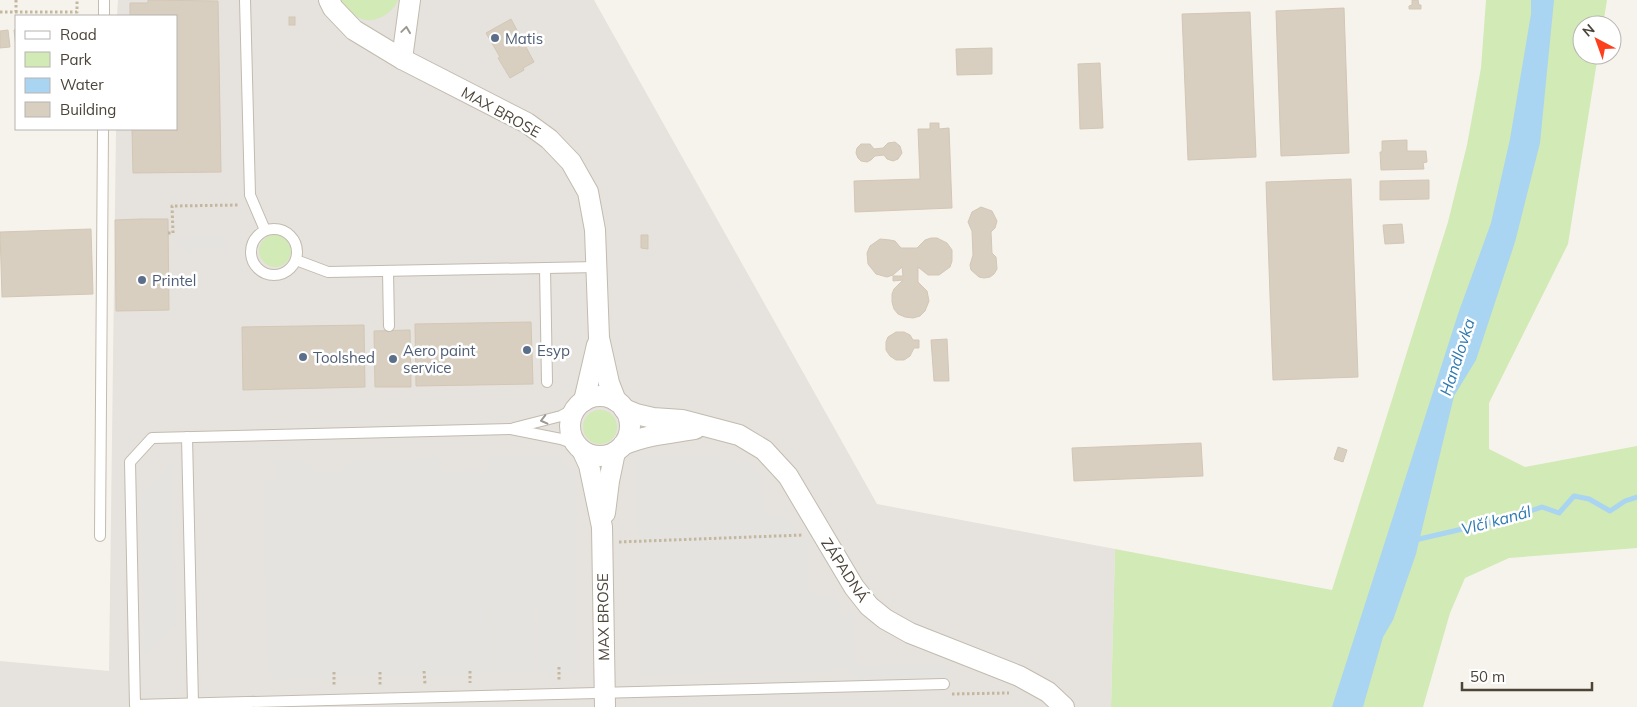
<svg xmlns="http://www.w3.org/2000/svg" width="1637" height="707" font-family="Mulish,sans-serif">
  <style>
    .industrial { fill: #e6e2dd }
    .green { fill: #d2eab5 }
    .parking { fill: #e5e3e0 }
    .water { fill: #a9d4f2 }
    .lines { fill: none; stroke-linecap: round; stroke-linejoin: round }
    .stream { stroke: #a9d4f2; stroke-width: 5 }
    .building { fill: #d8cfc1; stroke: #d3c7b4 }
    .service-casing { stroke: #c2bbae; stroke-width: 12 }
    .minor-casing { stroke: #c2bbae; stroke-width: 22 }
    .path { stroke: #c4b79f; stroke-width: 3; stroke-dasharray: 2.5 2.5; stroke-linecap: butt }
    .service { stroke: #fff; stroke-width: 10 }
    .minor { stroke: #fff; stroke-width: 20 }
    .oneway { stroke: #9c9892 }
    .service-dot { fill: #5c6f8a; stroke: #fff; stroke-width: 2 }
    .labels { text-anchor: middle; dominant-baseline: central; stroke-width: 5; stroke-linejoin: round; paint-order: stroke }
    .service-label { font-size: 15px; fill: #4e5e75; stroke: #fff; text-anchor: start }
    .street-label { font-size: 15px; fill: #4b4439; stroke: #fff }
    .water-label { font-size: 16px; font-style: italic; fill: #2e7ab2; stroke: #fff }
  </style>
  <rect width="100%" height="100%" fill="#f6f3ec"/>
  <polygon class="industrial" points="118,0 594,0 877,504 1115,549 1111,707 0,707 0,661 109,671 116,129 176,129 176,16 117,16"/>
  <g class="green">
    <path d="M341,0H398C393,13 375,24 362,19C352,16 347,7 341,0Z"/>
    <polygon points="1486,0 1607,0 1603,25 1582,25 1582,55 1598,55 1568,244 1489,403 1489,449 1525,467 1637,446 1637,548 1509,558 1465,578 1450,613 1423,707 1111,707 1115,549 1332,590 1448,222 1467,145 1481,68"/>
    <circle cx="275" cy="251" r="16"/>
    <circle cx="600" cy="427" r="17"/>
  </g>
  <g class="parking">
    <polygon points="227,236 227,250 179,250 179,237"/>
    <polygon points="720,454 721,460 749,460 750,472 763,472 764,517 782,516 790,521 794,529 795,539 808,539 809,595 839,595 840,613 854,612 855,666 948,664 948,677 853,678 853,670 639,675 636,456"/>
    <polygon points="561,455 561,469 575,469 579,672 538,673 537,601 489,602 490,674 268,679 263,477 276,477 275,461 309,461 310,472 347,471 347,460 439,458 440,470 488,469 488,457"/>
    <polygon points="172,462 176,624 145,657 140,496"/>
    <polygon points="534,602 536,673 493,674 492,603"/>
  </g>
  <polygon class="water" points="1531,0 1554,0 1540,143 1515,242 1476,360 1454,396 1416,554 1393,620 1383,637 1363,707 1332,707 1458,314 1491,223 1510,139 1531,14"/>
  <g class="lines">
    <polyline class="stream" points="1415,540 1510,518 1542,507 1559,513 1574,496 1589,499 1610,511 1625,501 1637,497"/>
  </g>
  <g class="building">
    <polygon points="148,0 218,1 221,172 133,173 132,129 176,129 176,16 130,16 130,3 148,3"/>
    <polygon points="1412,0 1418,0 1419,5 1421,5 1421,9 1409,9 1409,6 1412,5"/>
    <polygon points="1344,8 1349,153 1281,156 1276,11"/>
    <polygon points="1250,12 1256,157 1188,160 1182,14"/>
    <rect x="289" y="17" width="6" height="8"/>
    <polygon points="511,19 534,62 523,68 524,70 510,78 498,58 500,57 486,33"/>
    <polygon points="16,29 16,47 14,30"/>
    <polygon points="8,30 10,47 0,48 0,31"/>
    <polygon points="992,48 992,74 957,75 956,49"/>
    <polygon points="1100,63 1103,128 1080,129 1078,64"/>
    <polygon points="930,123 939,123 939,129 949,128 952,208 855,212 854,181 920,179 918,129 930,129"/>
    <polygon points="1407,140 1407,151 1426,151 1427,162 1423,163 1424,169 1381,170 1380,152 1382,152 1382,141"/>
    <polygon points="895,142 900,146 902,153 898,159 893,161 887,159 884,155 875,156 871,160 867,162 861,161 858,158 856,153 857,148 861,144 870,144 874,149 883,148 888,143"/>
    <polygon points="1351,179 1358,377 1273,380 1266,182"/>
    <polygon points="1429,180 1429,199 1380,200 1380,181"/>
    <polygon points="981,207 992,211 997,221 995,228 991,232 992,253 996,257 997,269 994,274 990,277 984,278 979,277 971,270 970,265 973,255 972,231 968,222 972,212"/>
    <polygon points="141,219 168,219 169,310 116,311 115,220"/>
    <polygon points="1402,224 1404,243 1385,244 1383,225"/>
    <polygon points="91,229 93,294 2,297 0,232"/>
    <polygon points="641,235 648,235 648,249 641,248"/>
    <polygon points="931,238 937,238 947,243 952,250 952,261 950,267 939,275 928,275 918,267 918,282 927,291 929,301 925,311 920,316 913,318 905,317 898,314 894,309 892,302 892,294 894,289 903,280 893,281 893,276 903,276 902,267 893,275 887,277 876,274 868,264 867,253 870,246 880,239 890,240 895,241 901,248 917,248 925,240"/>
    <polygon points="531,322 533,384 416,386 415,324"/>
    <polygon points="364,325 365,387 243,390 242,327"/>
    <polygon points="410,330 411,387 375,387 374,331"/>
    <polygon points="896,332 904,332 910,335 913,340 919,340 919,348 914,348 910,356 904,360 896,360 890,356 886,350 886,342 888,337"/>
    <polygon points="947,339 949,381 934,381 931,340"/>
    <polygon points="1201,443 1203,476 1074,481 1072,448"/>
    <polygon points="1338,447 1347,450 1343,462 1334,459"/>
  </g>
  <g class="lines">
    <g class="service-casing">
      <g id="service">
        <polyline points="245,0 250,195 265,230"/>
        <polyline points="104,16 104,0"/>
        <circle cx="274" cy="252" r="23"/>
        <polyline points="296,260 328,272 597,267"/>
        <polyline points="545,268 547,382"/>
        <polyline points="388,271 389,326"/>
        <polyline points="514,428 561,416 576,408"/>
        <polyline points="187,437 193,703"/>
        <polyline points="575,444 561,439 511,429 152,438 130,462 135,705 944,684"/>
        <polyline points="100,536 103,129"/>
      </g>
    </g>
    <g class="minor-casing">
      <g id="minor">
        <polyline points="329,0 333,8 354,30 402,59 527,123 549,139 571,162 588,192 595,230 599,338 609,383 616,401"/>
        <polyline points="402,59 410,0"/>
        <circle cx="600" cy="426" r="30"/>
        <polyline points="584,401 597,345"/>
        <polyline points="624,409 636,414 653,418 682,420 739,435 764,450 788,476 854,587 869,606 885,619 910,633 1019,676 1048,692 1064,707"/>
        <path d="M623,445C646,435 670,433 695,429"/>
        <polyline points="583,452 589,465 602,527 605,707"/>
        <polyline points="605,513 609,481 615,452"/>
      </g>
    </g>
    <g class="path">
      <polyline points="16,0 16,12"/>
      <polyline points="0,12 77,12 77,0"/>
      <polyline points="168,233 173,233 172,206 240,205"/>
      <polyline points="619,542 803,535"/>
      <polyline points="559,667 559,681"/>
      <polyline points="424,671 425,684"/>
      <polyline points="470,671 470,683"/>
      <polyline points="334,672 334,686"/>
      <polyline points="380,672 380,685"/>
      <polyline points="952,694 1009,693"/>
    </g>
    <use href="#service" class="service"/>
    <use href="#minor" class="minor"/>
  </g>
  <defs><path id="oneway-chevron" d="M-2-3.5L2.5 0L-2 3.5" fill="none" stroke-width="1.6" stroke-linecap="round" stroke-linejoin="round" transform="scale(1.25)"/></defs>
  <g class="oneway">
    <use href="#oneway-chevron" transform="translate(406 30) rotate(-82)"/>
    <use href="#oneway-chevron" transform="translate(544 420) rotate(166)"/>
  </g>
  <g class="service-dot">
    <circle cx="495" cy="38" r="5"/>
    <circle cx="142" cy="280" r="5"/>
    <circle cx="527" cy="350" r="5"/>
    <circle cx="303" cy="357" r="5"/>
    <circle cx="393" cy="359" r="5"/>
  </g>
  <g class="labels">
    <g class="service-label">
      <text x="505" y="38">Matis</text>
      <text x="152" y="280">Printel</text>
      <text x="403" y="350">Aero paint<tspan x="403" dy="17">service</tspan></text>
      <text x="537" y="350">Esyp</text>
      <text x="313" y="357">Toolshed</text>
    </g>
    <g class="street-label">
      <text transform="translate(501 112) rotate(29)">MAX BROSE</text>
      <text transform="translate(845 570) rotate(57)">ZÁPADNÁ</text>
      <text transform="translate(603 617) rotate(-91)">MAX BROSE</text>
    </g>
    <g class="water-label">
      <text transform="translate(1457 357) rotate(-72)">Handlovka</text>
      <text transform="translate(1496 520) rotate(-15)">Vlčí kanál</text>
    </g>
  </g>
  <rect x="15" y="15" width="162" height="115" fill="#ffffff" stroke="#b7b4b0"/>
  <rect x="25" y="31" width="25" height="8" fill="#ffffff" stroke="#b7b4b0"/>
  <text x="60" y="40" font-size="15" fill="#4b4439">Road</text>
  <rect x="25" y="52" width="25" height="15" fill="#d2eab5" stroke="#b7b4b0"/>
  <text x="60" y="65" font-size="15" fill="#4b4439">Park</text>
  <rect x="25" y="78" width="25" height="15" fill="#a9d4f2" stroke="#b7b4b0"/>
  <text x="60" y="90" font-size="15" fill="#4b4439">Water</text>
  <rect x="25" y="102" width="25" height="15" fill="#d8cfc1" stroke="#b7b4b0"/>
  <text x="60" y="115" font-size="15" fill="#4b4439">Building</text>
  <g transform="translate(1597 40) rotate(319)"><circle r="24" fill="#ffffff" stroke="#b7b4b0"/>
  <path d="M0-4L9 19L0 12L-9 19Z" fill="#fc3f1d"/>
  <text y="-8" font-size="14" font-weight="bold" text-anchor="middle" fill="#4b4439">N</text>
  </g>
  <path d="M1462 682v8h130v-8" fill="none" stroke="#4b4439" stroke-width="2.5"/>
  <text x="1470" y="682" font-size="15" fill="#4b4439" stroke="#ffffff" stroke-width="4" paint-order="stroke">50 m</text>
</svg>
